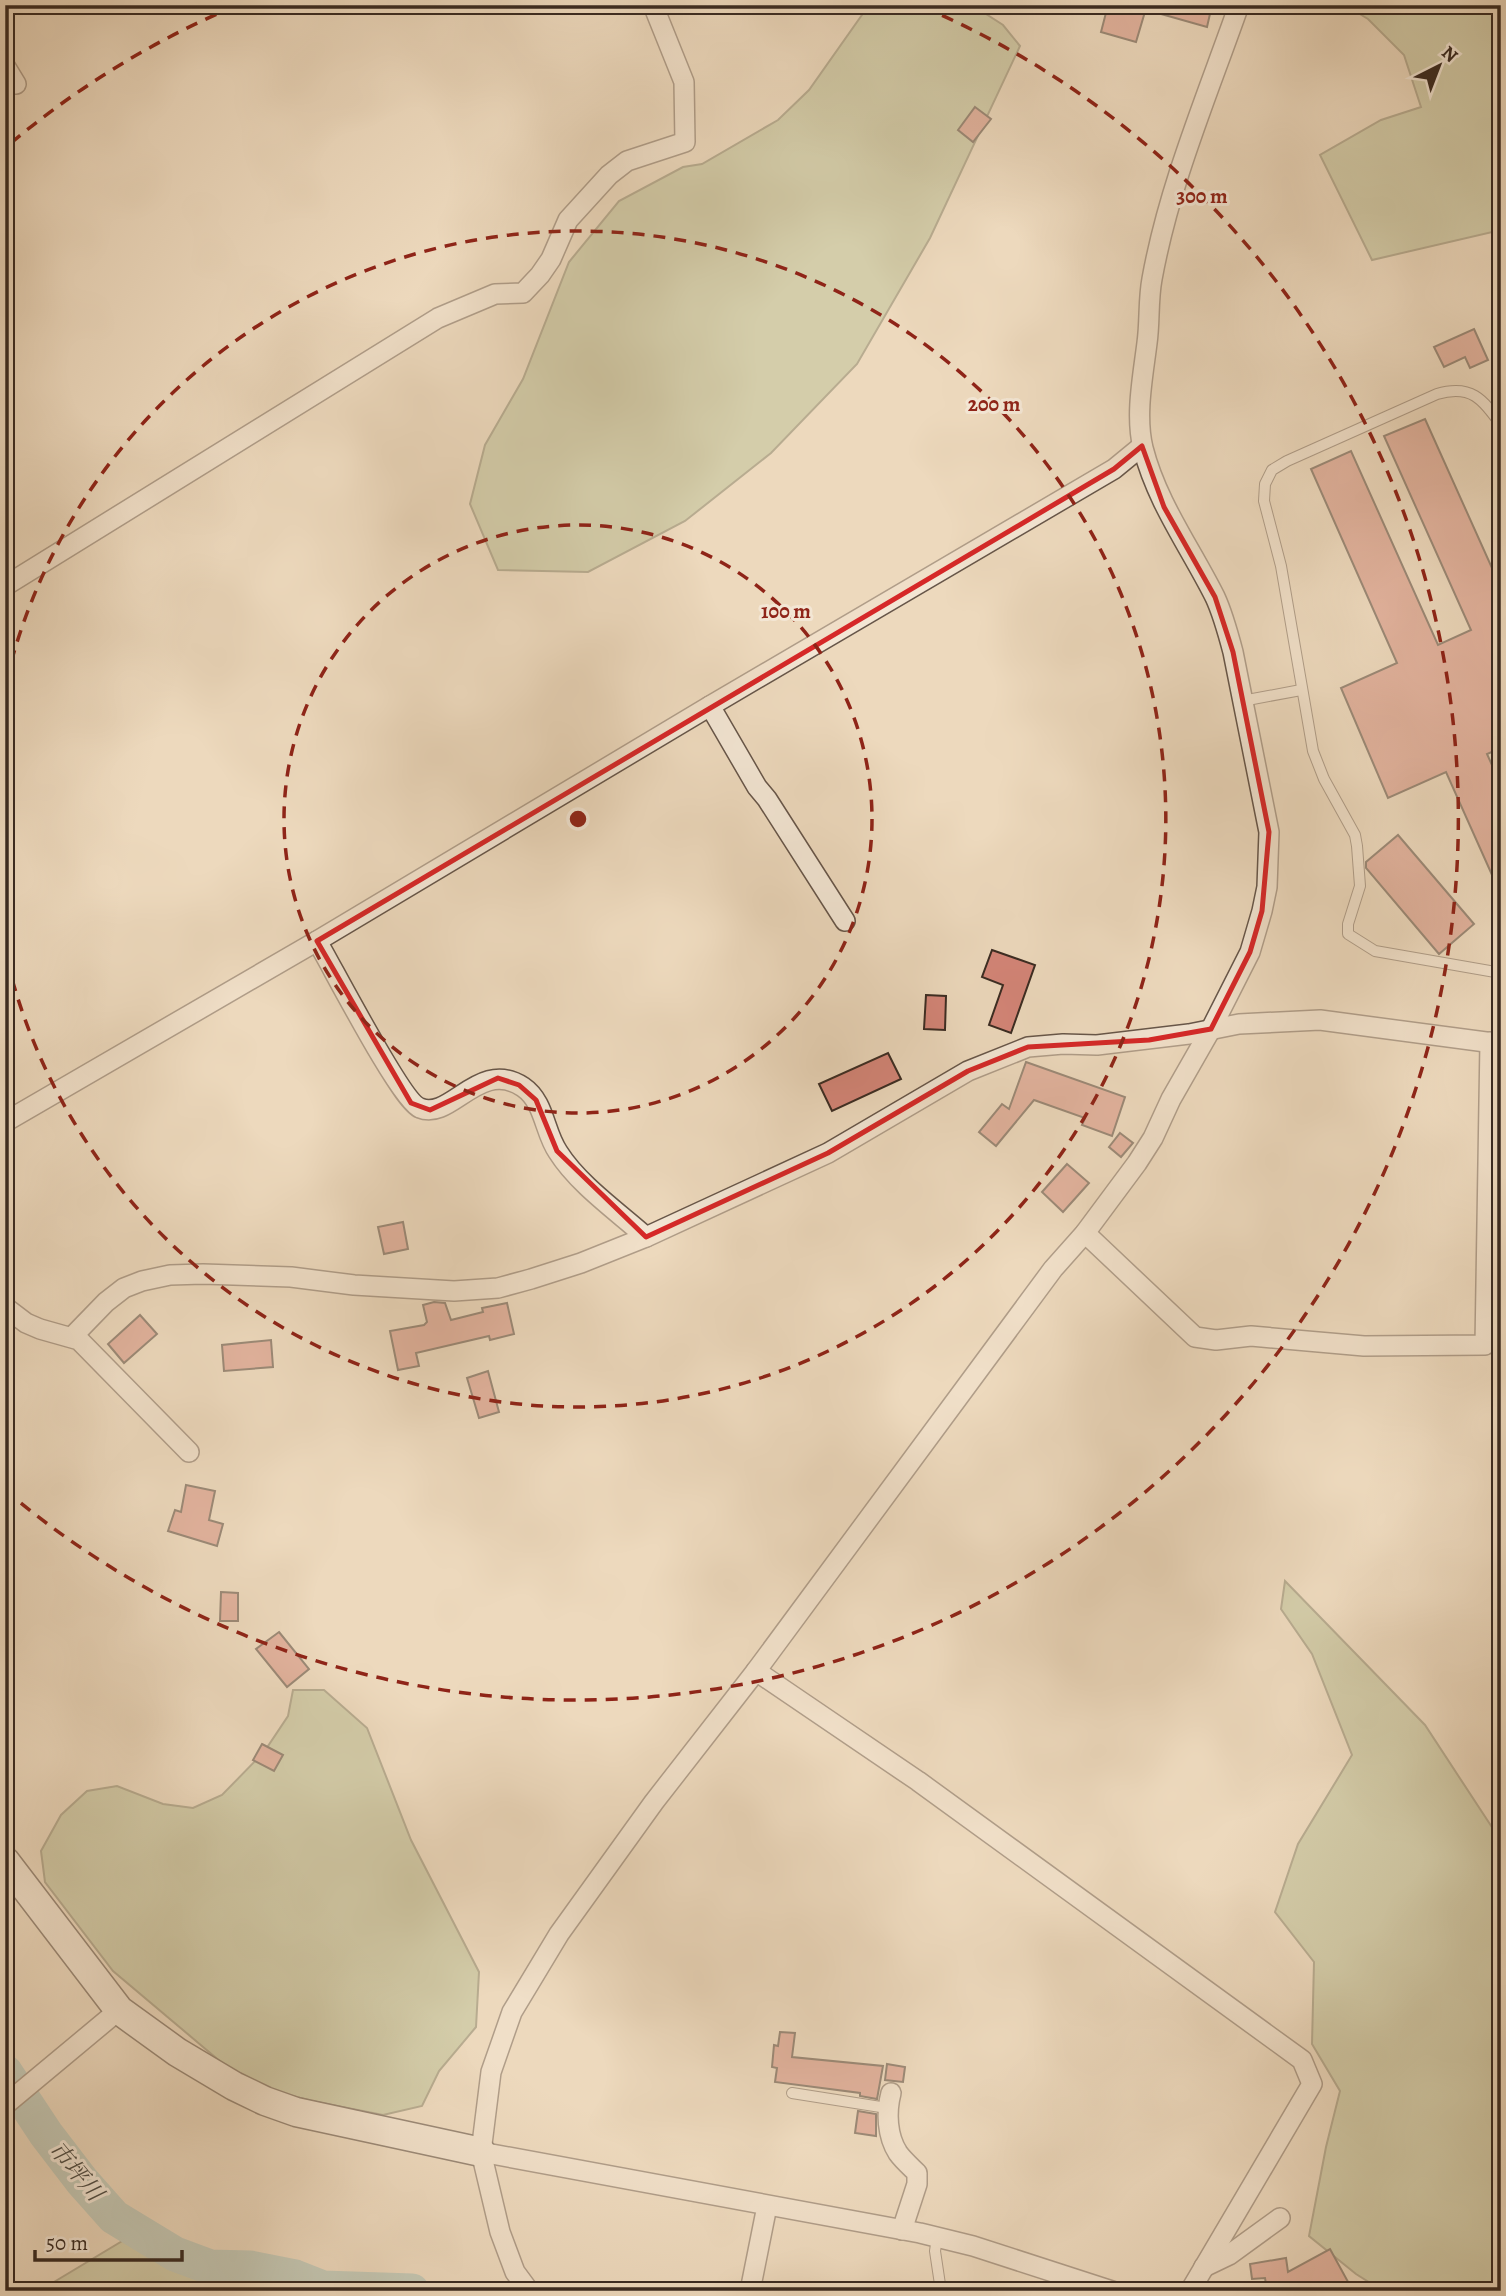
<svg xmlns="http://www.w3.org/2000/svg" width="1506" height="2296" font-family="Alegreya,'Noto Serif JP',serif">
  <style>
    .green { fill: #b7bf92; stroke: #78755a; stroke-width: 2 }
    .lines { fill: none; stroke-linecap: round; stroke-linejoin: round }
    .river { stroke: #99bab2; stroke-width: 35 }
    .building { fill: #d48578; stroke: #3a2b22; stroke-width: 2 }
    .lane-casing { stroke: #675649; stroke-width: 12 }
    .street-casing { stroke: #675649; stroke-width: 22 }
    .secondary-casing { stroke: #3a2b22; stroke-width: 31 }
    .lane { stroke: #f3e6d4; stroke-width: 10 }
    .street { stroke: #f3e6d4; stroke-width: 19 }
    .secondary { stroke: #f3e6d4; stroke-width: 28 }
    .rail { stroke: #3a2b22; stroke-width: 5; stroke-dasharray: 12 12; stroke-linecap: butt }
    .marked { fill: none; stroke: #d62828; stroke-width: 5; stroke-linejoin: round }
    .ring { fill: none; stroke: #8f2418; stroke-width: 3.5; stroke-dasharray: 12 9 }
    .labels { text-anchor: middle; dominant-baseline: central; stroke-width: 6; stroke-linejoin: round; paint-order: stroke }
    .water-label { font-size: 23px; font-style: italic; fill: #524f46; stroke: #f3e6d4 }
    .centre { fill: #8f2418; stroke: #f3e6d4; stroke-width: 3.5 }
    .ring-label { font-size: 21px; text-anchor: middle; font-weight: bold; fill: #8f2418; stroke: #f3e6d4; stroke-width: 6; stroke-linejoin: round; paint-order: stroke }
  </style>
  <rect width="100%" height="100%" fill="#edd9bd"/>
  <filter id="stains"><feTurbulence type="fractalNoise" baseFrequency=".00286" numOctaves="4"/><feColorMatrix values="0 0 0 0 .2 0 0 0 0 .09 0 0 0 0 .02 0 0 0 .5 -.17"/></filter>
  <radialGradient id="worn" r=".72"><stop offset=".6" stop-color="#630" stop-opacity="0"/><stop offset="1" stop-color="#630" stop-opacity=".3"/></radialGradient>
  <g class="green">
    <polygon points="869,5 972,5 1003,25 1020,46 930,238 857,364 771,453 685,521 588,572 498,570 470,504 485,445 523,379 569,262 619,201 683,167 702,164 778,120 809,90"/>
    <polygon points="1345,5 1501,5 1501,230 1372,260 1320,155 1381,120 1421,107 1404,55 1368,19"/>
    <polygon points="1285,1581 1425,1725 1501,1841 1501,2291 1383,2291 1356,2274 1309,2236 1326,2147 1340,2091 1312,2044 1314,1962 1275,1912 1298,1844 1352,1755 1312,1654 1281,1609"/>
    <polygon points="293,1690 324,1690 367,1728 411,1840 479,1972 476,2027 439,2071 422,2106 383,2115 312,2101 247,2084 113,1971 45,1882 41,1851 61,1815 87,1791 117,1786 163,1804 193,1808 222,1795 264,1752 288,1716"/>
    <polygon points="137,2239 191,2261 283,2273 326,2291 43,2291 49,2285 124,2240"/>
  </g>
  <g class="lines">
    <polyline class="river" points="5,2072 46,2134 82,2181 114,2217 175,2254 210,2267 250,2268 295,2277 323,2288 412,2291"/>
  </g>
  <g class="building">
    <polygon points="1108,5 1147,5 1136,42 1101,32"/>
    <polygon points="1148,5 1212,5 1207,27 1147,10"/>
    <polygon points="975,107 991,119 973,142 958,130"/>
    <polygon points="1474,329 1488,360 1470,368 1465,357 1444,367 1434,347"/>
    <polygon points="1425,419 1501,588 1501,748 1487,754 1501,785 1501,895 1446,772 1388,798 1341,688 1397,663 1311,469 1351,451 1438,645 1471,630 1384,436"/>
    <polygon points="1398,835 1474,924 1439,954 1366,868 1366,862"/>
    <polygon points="992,950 1035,965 1011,1033 989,1025 1003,985 982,977"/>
    <polygon points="926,995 946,996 945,1030 924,1029"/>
    <polygon points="888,1053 901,1079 832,1111 819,1084"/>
    <polygon points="1026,1062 1125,1097 1112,1136 1082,1125 1085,1118 1034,1100 996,1146 979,1132 1002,1104 1009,1109"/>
    <polygon points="1120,1133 1133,1143 1121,1157 1109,1147"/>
    <polygon points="1067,1164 1089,1183 1063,1212 1042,1192"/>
    <polygon points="403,1222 408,1249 384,1254 378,1227"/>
    <polygon points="434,1302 445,1303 451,1320 483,1312 482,1308 507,1303 514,1334 490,1340 489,1336 416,1353 419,1366 398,1370 390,1331 424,1325 427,1322 423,1305"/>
    <polygon points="140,1315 157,1334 124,1363 108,1344"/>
    <polygon points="271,1340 273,1367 224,1371 222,1345"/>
    <polygon points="488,1371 499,1412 479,1418 467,1378"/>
    <polygon points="186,1485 215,1491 209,1520 223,1524 217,1546 168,1531 175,1510 181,1512"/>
    <polygon points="221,1592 238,1593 238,1621 220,1621"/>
    <polygon points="279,1632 309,1669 287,1687 256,1649"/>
    <polygon points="262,1744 283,1755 274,1771 253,1760"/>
    <polygon points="780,2032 795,2033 792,2057 883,2066 877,2099 860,2096 860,2093 775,2082 777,2068 772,2067 774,2045 778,2046"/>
    <polygon points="887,2064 905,2067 903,2082 885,2080"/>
    <polygon points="858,2111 876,2114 876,2136 855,2133"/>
    <polygon points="1330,2249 1353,2291 1254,2291 1266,2284 1265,2278 1252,2279 1250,2264 1286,2258 1288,2272"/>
  </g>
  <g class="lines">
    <g class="lane-casing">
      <g id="lane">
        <path d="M1501,425C1483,399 1471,384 1437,394L1287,461L1272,470L1265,484L1264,501L1281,566L1313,751L1324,779L1355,835L1357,846L1360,886L1348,924V934L1375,951L1501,973"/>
        <polyline points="1242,701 1301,690"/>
        <polyline points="792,2093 887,2108"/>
        <polyline points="937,2238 935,2251 941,2291"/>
      </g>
    </g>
    <g class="street-casing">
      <g id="street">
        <polyline points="5,66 16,84"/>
        <polyline points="5,586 438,318 495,294 523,293 540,275 551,259 568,220 609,175 627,161 685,142 684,82 653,5"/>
        <polyline points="710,706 757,787 767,799 845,921"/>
        <path d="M317,941C333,968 401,1101 420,1108C451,1121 479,1058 523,1087C545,1102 544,1132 558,1152C578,1184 618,1212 646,1237"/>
        <polyline points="5,1122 317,941 710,706 1114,469 1142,446"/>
        <polyline points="1085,1233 1195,1337 1216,1340 1251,1336 1364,1346 1485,1345 1490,1042"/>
        <polyline points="5,1307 26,1323 40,1329 79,1340 189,1452"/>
        <polyline points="73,1336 106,1302 124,1288 142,1281 170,1275 203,1274 291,1277 354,1285 454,1291 498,1288 531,1279 581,1263 646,1237 828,1153 968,1071 1028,1047 1063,1044 1097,1045 1189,1034 1239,1024 1320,1020 1501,1044"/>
        <polyline points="756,1671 918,1781 1302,2060 1312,2084 1190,2291"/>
        <path d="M891,2093C886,2112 887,2136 898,2153C903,2160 911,2167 917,2173V2184L902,2230"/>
        <polyline points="5,2105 119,2010"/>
        <polyline points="481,2152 920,2233 973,2246 1112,2291"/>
        <polyline points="1204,2267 1229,2255 1280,2218"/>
        <path d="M529,2291L515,2272L500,2232L481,2152L491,2072L512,2012L559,1934L654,1802L756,1671L1053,1269L1085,1233L1137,1163L1153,1138L1171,1099L1211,1029L1250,952L1262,911L1267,887L1269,832L1233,652C1228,633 1223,614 1215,597C1190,547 1157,503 1143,448C1135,415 1143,376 1147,343C1150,322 1148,300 1152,279C1169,185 1207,96 1239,5"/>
        <polyline points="750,2291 767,2206"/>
      </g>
    </g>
    <g class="secondary-casing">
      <polyline id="secondary" points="5,1861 119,2010 177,2052 234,2086 265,2101 296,2112 481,2152"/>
    </g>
    <use href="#lane" class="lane"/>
    <use href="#street" class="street"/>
    <use href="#secondary" class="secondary"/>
    <polyline class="rail" points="5,17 25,5"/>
  </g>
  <path d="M0 0H1506V2296H0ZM1142,446L1164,507L1215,597L1233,652L1269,832L1262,911L1250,952L1211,1029L1149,1040L1028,1047L968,1071L828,1153L646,1237L557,1151L536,1100L519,1085L498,1078L430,1110L411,1103L317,941L1114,469Z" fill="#edd9bd" fill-opacity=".55" fill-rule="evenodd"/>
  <path class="marked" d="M1142,446L1164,507L1215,597L1233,652L1269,832L1262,911L1250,952L1211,1029L1149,1040L1028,1047L968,1071L828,1153L646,1237L557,1151L536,1100L519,1085L498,1078L430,1110L411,1103L317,941L1114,469Z"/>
  <g class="ring">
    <circle cx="578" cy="819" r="294"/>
    <path d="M6 682A588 588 0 1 1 6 956"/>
    <path d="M11 143A882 882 0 0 1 233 7M923 7A882 882 0 1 1 11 1495"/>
  </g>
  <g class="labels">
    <g class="water-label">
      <text transform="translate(76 2171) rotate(50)">市坪川</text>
    </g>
  </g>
  <circle cx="578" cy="819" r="10" class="centre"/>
  <g class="ring-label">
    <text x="1202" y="203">300 m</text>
    <text x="994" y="411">200 m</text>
    <text x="786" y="618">100 m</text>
  </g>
  <rect width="1506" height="2296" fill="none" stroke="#edd9bd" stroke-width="28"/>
  <rect x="7" y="7" width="1492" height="2282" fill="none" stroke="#3a2b22" stroke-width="3.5"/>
  <rect x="14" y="14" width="1478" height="2268" fill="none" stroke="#3a2b22" stroke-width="2"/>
  <g transform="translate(1439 66) rotate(42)" stroke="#f3e6d4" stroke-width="5" paint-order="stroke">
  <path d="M0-5L12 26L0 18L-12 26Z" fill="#3a2b22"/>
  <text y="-10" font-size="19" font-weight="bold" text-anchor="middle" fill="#3a2b22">N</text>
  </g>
  <path d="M35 2250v10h147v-10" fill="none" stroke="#3a2b22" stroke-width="3.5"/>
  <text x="46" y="2250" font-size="21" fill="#3a2b22" stroke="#f3e6d4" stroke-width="5" paint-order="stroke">50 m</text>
  <rect width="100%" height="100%" filter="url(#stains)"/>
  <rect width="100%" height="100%" fill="url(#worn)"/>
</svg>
